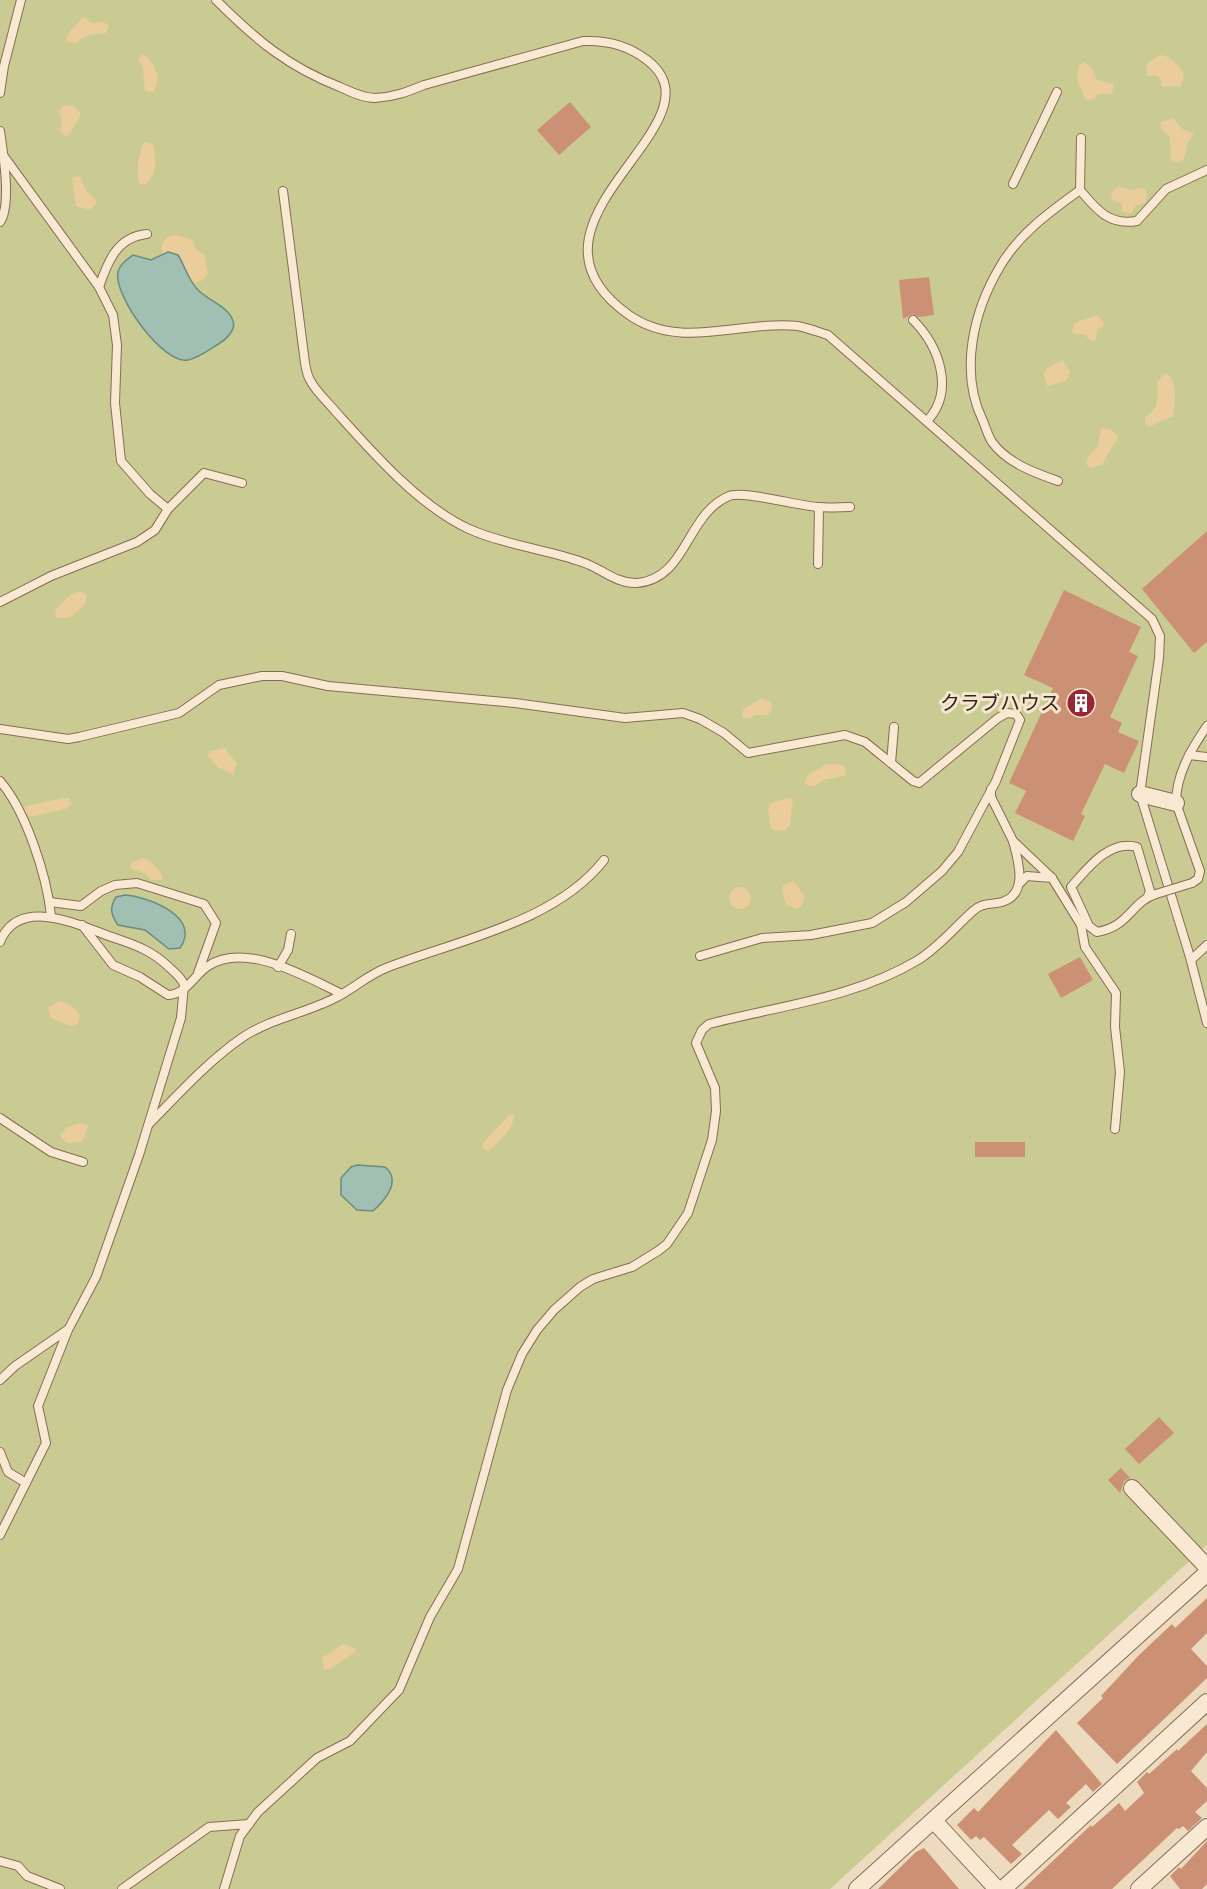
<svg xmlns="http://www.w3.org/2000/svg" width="1207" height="1889" font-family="'Libre Baskerville','Noto Sans JP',serif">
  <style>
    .green { fill: #cacb93 }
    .sand { fill: #eacd9b }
    .water { fill: #a2bfb4; stroke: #6a8d80; stroke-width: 1.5 }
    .building { fill: #cc9074 }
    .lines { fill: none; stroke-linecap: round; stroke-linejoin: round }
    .service-casing { stroke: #866c57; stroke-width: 10 }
    .minor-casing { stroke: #866c57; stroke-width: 18 }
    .service { stroke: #f9e9d2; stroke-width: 8 }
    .minor { stroke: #f9e9d2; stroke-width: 16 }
    .service-bridge-casing { stroke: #866c57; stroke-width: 10; stroke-linecap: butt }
    .service-bridge { stroke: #f9e9d2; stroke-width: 8 }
    .labels { text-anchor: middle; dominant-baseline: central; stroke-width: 6; stroke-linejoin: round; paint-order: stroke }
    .poi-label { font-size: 20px; fill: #35261c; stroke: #f5e6ce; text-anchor: end }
  </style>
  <rect width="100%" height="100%" fill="#eddbbf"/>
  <polygon class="green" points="0,0 1207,0 1207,1545 830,1889 0,1889"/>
  <g class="sand">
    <path d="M83,17L92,23L104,22L109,26L106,33C93,35 87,33 76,43L68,42L66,40L69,32Z"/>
    <path d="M141,55H145C155,65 163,79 153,92L145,91L143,68L138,59Z"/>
    <path d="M1159,55C1170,55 1178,65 1184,74L1181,87L1161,86V79L1157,76H1147L1146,65Z"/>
    <polygon points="1085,62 1092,69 1097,80 1114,84 1112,94 1098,94 1094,99 1086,100 1077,80 1079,66"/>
    <polygon points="73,105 81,114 70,134 66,137 60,131 62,120 59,112 62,106"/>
    <polygon points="1173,118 1182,129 1194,133 1187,144 1184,159 1176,163 1171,160 1170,137 1161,129 1161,122"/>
    <path d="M145,141L153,145C157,159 157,174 145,185L140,184C135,174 139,149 145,141Z"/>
    <polygon points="75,176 80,177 86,190 96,200 96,204 90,210 76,206 72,179"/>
    <polygon points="1120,186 1130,190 1144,188 1147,191 1145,203 1136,205 1131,214 1122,211 1122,204 1112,199 1111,192"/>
    <polygon points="174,235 191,239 197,250 204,254 208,274 200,282 193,283 178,255 163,254 161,246 166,238"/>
    <polygon points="1097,315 1104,322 1103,327 1097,329 1096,340 1092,341 1083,334 1072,333 1074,323"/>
    <polygon points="1063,360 1070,372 1066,381 1047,386 1044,375 1046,369"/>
    <path d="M1166,373C1179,383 1175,403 1173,416L1149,427L1145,423V417C1161,409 1157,396 1157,381Z"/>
    <polygon points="1101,428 1112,430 1118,437 1102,465 1090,468 1086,464 1088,457 1098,446"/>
    <path d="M80,591L87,595L86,603C78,612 70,620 57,618L55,612C62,601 68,595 80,591Z"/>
    <polygon points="761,698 771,702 772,708 768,715 754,715 751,719 742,717 743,710"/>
    <polygon points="225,748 237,764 233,774 219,768 207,755 210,751"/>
    <polygon points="827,764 843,765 846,770 845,776 823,780 814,787 804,784 808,775"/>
    <polygon points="64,798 69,798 72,803 66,809 28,817 22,807"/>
    <polygon points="787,798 793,799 790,825 786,830 776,831 771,828 768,809 770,804"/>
    <path d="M143,858C151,861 161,870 163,878L161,880H151L144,873L131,869V863Z"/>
    <polygon points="794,881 804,896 802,906 796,909 786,904 782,891 783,885"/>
    <circle cx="740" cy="898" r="11"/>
    <path d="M59,1001C69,1003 75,1007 80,1016L78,1024L71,1026L51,1018L48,1008Z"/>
    <path d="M510,1114L515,1115C512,1128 500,1143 489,1150L482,1149L484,1142Z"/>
    <polygon points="81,1123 88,1126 82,1142 67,1143 60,1136 66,1128"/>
    <polygon points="343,1644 355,1648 355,1652 330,1669 324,1669 322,1658"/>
  </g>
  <g class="water">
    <path d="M168,252L178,255C185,266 189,282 199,291C208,300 229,307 233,321C236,329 227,339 220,343C210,349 199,358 188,360C163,365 113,295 118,272C120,264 127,260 133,255L151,260Z"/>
    <path d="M125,895C149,897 202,917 180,948L169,949L145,930L118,925C111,915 109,908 116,897Z"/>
    <path d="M357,1165L385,1167C402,1181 385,1200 373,1211L357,1210L341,1195V1178L351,1167Z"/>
  </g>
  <g class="building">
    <polygon points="570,102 591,127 559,155 537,130"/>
    <polygon points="929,277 934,315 919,317 912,314 903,319 899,280"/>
    <polygon points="1207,531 1207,642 1194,653 1142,589"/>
    <polygon points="1064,590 1141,627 1129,652 1138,656 1110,717 1122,723 1118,732 1139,741 1124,773 1105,764 1081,814 1085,816 1073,841 1015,813 1026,791 1009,783 1053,688 1024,675"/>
    <polygon points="1080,957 1093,980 1061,998 1048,974"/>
    <rect x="975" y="1142" width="50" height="15"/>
    <polygon points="1159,1417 1174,1433 1139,1464 1125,1449"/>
    <polygon points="1121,1468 1130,1478 1124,1481 1120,1493 1108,1480"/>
    <polygon points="1207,1598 1207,1633 1191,1649 1207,1666 1207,1678 1117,1764 1077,1723 1103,1698 1101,1696 1139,1655 1172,1624 1175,1628"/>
    <polygon points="1207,1724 1207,1752 1191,1771 1207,1788 1207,1801 1195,1812 1202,1818 1188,1831 1183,1826 1179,1829 1177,1828 1112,1889 1023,1889 1091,1825 1092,1827 1119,1803 1125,1811 1144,1793 1137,1782 1147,1772 1149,1774 1177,1749 1178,1751"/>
    <polygon points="1056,1730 1102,1784 1093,1792 1086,1784 1066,1803 1071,1807 1058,1819 1049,1810 1012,1845 1022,1854 1011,1864 984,1837 980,1840 976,1836 971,1840 957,1825 974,1808 978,1812"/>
    <polygon points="1207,1841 1207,1884 1202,1889 1180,1889 1170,1876 1179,1867 1181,1869"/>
    <polygon points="924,1848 959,1889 878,1889 916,1852"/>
  </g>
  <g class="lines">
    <g class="service-casing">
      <g id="service">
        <path d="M216,0C255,39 288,67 340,87C351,92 363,98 375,98C394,97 407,92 424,85L583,41C607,40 628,45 647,60C731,124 497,222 629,315C680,351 741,320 798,326C808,328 818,332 828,335L1152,619L1160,636L1159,658L1140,794L1190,957L1207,1023"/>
        <polyline points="0,93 4,66 21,0"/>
        <path d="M0,131C3,153 12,204 0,222"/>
        <path d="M1081,138L1080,190C1096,209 1109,226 1137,221L1166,189L1207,170"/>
        <polyline points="3,155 99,287 113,315 117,345 115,403 121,461 150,494 168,509 204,473 242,483"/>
        <polyline points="1013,184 1057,92"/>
        <path d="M283,191L305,363C306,369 307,375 310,380C316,392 328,402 336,412C372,452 419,506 469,529C505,545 545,549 582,562C601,568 616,584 637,583C687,579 686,514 729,496C742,490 799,506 818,507C829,508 840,507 850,507"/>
        <path d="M99,287C108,261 117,237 147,234"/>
        <path d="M913,320C939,346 955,390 928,420"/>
        <path d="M1058,481C1035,473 1007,463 992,442C988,436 986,428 983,421C959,372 973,311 1001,265C1020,233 1051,211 1080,190"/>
        <polyline points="818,564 819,507"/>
        <polyline points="0,602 51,576 137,542 155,530 168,509"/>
        <polyline points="0,729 68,739 79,737 179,713 219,685 262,676 282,676 328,686 515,703 625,718 683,713 700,719 724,733 748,753 845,735 865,742 913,781 919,783 998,718 1007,713 1016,714 1020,720 996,781 958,852 942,871 906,902 872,923 811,935 762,938 700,956"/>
        <polyline points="1189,755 1207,757"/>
        <polyline points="891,763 894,727"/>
        <path d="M0,781C26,811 47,876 51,916"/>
        <polyline points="991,789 991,797 1013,841 1052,878 1081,925 1085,947 1116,993 1115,1027 1120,1072 1115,1129"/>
        <polyline points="1020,883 1027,876 1052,878"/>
        <path d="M1192,883L1198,879L1200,871L1176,803C1176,775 1191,749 1207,726"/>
        <path d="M1148,896L1150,891L1137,847C1109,839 1087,869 1071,887L1089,926L1097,932C1129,927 1131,902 1156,894"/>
        <polyline points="50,902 81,906 101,891 115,885 137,883 204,904 216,923 198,973"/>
        <path d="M82,925L113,965L140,977L168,995C187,994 193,976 208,966C246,941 306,977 342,994"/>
        <path d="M0,942C17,899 70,921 101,933C129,944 147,946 170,968C175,973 182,978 184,985L181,1018L139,1155L96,1277L68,1330L38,1406L46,1443L0,1535"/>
        <polyline points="1191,960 1207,945"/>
        <polyline points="278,967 288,950 291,934"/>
        <polyline points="0,1118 51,1152 83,1162"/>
        <path d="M149,1124C179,1094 208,1061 243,1037C270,1019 306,1013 335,998C353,989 368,975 386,968C457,940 555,923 604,860"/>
        <polyline points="0,1380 15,1366 67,1330"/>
        <polyline points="0,1452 8,1472 26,1483"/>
        <polyline points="0,1861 18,1866 27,1876 60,1889"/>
        <polyline points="122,1889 209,1827 249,1824"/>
        <path d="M224,1889L240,1836L258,1812L317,1758L350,1741L399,1690L430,1617L458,1569L507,1390L522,1354L537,1330L554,1310L580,1287L593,1279L632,1267L658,1251L667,1244L688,1213L712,1140L716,1111L715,1088L696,1043L702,1030L709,1024C778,1006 855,998 918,960C939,947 954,928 973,911C983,902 991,905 1002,902C1029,894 1018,860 1013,841"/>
      </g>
    </g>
    <g class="minor-casing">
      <g id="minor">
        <polyline points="1140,794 1176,803"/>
        <polyline points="1132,1488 1207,1567"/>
        <polyline points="935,1822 997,1889"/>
        <polyline points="857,1889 1207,1573"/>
        <polyline points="1003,1889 1207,1702"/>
        <polyline points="1139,1889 1207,1827"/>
      </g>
    </g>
    <use href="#service" class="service"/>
    <use href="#minor" class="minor"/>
    <g class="service-bridge-casing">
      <polyline id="service-bridge" points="1156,894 1192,883"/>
    </g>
    <use href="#service-bridge" class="service-bridge"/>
  </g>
  <defs>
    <g id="building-disc" transform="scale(1.5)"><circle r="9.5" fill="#952833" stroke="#f5e6ce"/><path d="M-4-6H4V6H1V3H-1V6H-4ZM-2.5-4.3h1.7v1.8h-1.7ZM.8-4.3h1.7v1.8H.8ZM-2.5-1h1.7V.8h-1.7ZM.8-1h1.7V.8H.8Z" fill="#fff"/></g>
  </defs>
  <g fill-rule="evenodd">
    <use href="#building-disc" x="1081" y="703"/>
  </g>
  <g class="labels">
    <g class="poi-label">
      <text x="1060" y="703">クラブハウス</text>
    </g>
  </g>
</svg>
